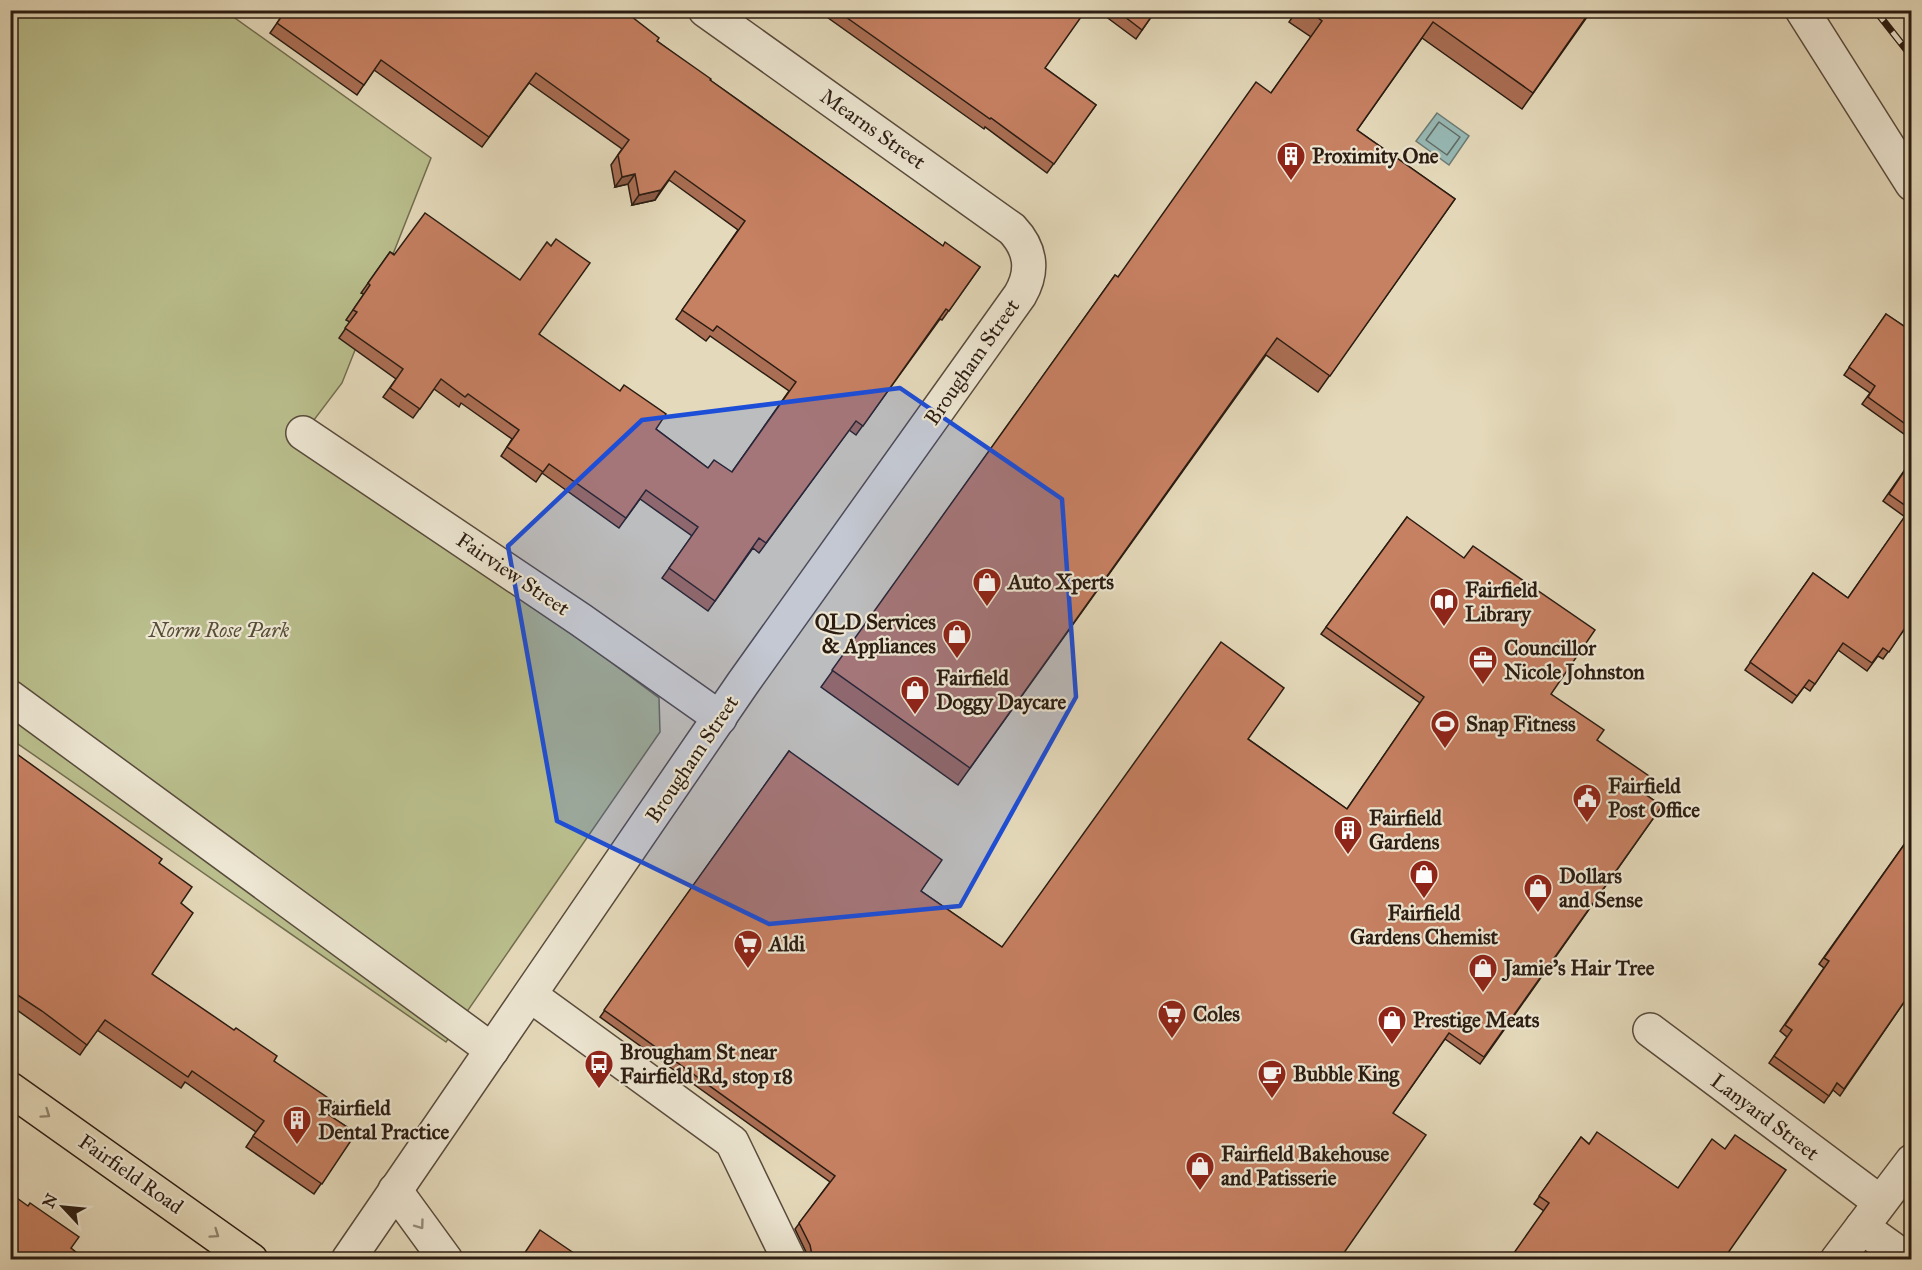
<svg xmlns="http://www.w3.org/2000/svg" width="1922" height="1270" font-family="'IM FELL Great Primer',serif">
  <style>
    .green { fill: #b9be8c; stroke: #726d4f; stroke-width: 1.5 }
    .water { fill: #97b9b5; stroke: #6c7a74; stroke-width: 1.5 }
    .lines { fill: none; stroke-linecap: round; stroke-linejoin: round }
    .shore { stroke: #616a64; stroke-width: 1.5 }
    .minor-casing { stroke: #594b3c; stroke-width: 36 }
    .major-casing { stroke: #2b1c12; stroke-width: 36 }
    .minor { stroke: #ede6d2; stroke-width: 33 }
    .major { stroke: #e4d9ba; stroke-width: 33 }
    .rail-casing { stroke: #2b1c12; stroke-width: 7 }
    .rail { stroke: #ede6d2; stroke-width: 4.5; stroke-dasharray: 14; stroke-linecap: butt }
    .wall { fill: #aa6e54; stroke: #2b1c12; stroke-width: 1.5 }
    .shaded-wall { fill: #8b5a45; stroke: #2b1c12; stroke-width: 1.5 }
    .building { fill: #c68062; stroke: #2b1c12; stroke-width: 1.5 }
    .oneway { stroke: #91846e }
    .oneway2 { stroke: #968b7c }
    .marked { fill: #1d4ed8; fill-opacity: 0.2; stroke: #1d4ed8; stroke-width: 4.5; stroke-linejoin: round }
    .labels { text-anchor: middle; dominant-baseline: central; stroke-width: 4.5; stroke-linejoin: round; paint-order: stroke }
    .street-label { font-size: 21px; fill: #2b1c12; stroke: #ede6d2 }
    .poi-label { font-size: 21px; font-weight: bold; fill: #2b1c12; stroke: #ede6d2; text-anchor: start }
    .park-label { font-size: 21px; font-style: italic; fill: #564d37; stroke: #ede6d2 }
  </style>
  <rect width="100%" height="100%" fill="#e4d9ba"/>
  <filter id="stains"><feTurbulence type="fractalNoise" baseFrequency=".00333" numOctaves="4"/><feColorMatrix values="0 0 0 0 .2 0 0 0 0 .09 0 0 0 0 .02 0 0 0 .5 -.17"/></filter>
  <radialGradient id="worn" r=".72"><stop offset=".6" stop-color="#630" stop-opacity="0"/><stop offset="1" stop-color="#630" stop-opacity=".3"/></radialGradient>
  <polygon class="green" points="11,11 225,11 431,158 342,383 304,433 659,698 660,732 446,1042 11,739"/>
  <polygon class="water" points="1437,113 1469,136 1449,165 1416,141"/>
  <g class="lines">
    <polygon class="shore" points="1439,122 1460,137 1447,155 1426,140"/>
    <g class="minor-casing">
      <g id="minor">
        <polyline points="1802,10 1912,184"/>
        <polyline points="303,433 581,620 720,718"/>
        <polyline points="10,697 492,1050"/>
        <polyline points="530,995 732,1142 789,1260"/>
        <polyline points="1650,1030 1880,1202"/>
        <polyline points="395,1190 446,1260"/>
        <polyline points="1862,1227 1908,1260"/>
        <path d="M348,1260L743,683L1020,295C1034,271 1031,249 1012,229L705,10"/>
        <polyline points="1837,1260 1912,1161"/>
      </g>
    </g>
    <g class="major-casing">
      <polyline id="major" points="10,1089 251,1260"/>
    </g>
    <use href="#minor" class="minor"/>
    <use href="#major" class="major"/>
    <g class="rail-casing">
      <polyline id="rail" points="1875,10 1912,57"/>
    </g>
    <use href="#rail" class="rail"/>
  </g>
  <g class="wall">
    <polygon points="286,10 657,41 710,80 943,246 980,267 942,320 940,319 856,435 849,430 759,553 753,548 708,611 662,578 692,536 640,499 619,528 542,473 536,482 501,456 512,439 461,403 459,407 434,389 413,418 383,397 396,379 339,338 350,322 346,320 364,294 361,293 390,252 539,334 656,429 708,468 732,472 789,391 710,336 706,341 676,319 738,230 669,180 655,200 632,205 628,184 615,187 611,165 622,149 529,83 482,147 374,70 357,95 270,33"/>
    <polygon points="817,10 1024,10 1045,68 1096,105 1047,173 985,127 984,129"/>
    <polygon points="1097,10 1156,10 1136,39"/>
    <polygon points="1297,10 1592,10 1522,109 1422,38 1357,130 1455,199 1318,392 1266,355 958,785 821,687 1115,275 1118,277 1271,93 1311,37 1289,22"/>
    <polygon points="1904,10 1911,10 1911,20"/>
    <polygon points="1886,314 1911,331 1911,439 1862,404 1870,393 1844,375"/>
    <polygon points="1911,461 1911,620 1883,659 1878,656 1867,671 1838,650 1810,691 1804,687 1792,703 1745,670 1813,573 1848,598 1905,517 1883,501"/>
    <polygon points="1407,517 1551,694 1597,740 1639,790 1662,806 1480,1064 1445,1039 1393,1113 1339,1260 807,1260 806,1252 795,1229 830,1182 600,1017 789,751 921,891 1002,947 1248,739 1347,809 1420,703 1321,634"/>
    <polygon points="10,749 159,863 181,903 152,974 274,1061 326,1113 356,1133 314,1194 246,1147 256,1132 185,1082 181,1088 97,1030 80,1055 10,1005"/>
    <polygon points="1906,842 1911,992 1840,1096 1833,1090 1824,1103 1769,1063 1787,1037 1780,1031 1824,968 1819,964"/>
    <polygon points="1581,1137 1589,1144 1678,1188 1725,1149 1786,1170 1544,1211 1534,1204"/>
  </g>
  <g class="shaded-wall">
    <polygon points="635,174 628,184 615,187 622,177"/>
    <polygon points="661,190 655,200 632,205 639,195"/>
  </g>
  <g class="building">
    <polygon points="286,10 623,10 659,38 657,41 711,79 710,80 943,246 945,242 980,267 949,311 946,309 863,426 856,421 766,543 759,538 715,601 669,568 698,527 646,490 626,518 549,464 543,472 507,447 519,430 468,394 465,397 441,379 420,409 390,388 403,369 345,328 357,312 353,310 370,285 368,283 390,252 394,255 425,213 520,280 547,242 551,246 556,239 590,263 539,334 620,391 624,385 666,414 656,429 708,468 714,460 732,472 796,382 717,326 713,331 682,310 745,221 675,171 661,190 639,195 635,174 622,177 618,155 629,140 536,73 489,137 381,60 364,85 277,23"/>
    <polygon points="836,10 1024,10 1031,15 1035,10 1086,10 1045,68 1096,105 1054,164 991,118 990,119"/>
    <polygon points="1116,10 1156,10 1142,30"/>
    <polygon points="1308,10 1591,10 1533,93 1433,22 1357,130 1455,199 1330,376 1277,338 970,768 832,670 1115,275 1118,277 1256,82 1271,93 1322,21"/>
    <polygon points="1886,314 1911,331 1911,428 1868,397 1875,386 1849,367"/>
    <polygon points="1911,461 1911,619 1889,652 1883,648 1872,663 1843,643 1815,684 1809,680 1797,696 1750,662 1813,573 1848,598 1910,509 1889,494"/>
    <polygon points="1407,517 1464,558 1473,546 1595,630 1551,694 1604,730 1597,740 1649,776 1639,790 1662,806 1484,1057 1449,1033 1393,1113 1426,1135 1339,1260 814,1260 812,1255 810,1245 799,1223 835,1176 604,1010 789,751 942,860 921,891 1002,947 1221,642 1284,688 1248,739 1347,809 1424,697 1326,627"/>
    <polygon points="10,749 162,859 159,863 192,887 181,903 193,913 152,974 234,1030 236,1028 277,1056 274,1061 334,1102 326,1113 356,1133 322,1184 253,1136 264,1121 192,1071 188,1077 105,1020 87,1045 42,1011 10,990"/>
    <polygon points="1906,842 1911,845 1911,992 1844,1089 1837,1083 1829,1096 1774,1056 1792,1030 1785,1025 1829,961 1824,958"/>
    <polygon points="1597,1132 1678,1188 1712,1139 1725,1149 1735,1135 1786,1170 1723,1260 1509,1260 1549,1203 1539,1196 1581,1137 1589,1144"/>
    <polygon points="10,1193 28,1206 30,1203 79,1237 71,1248 86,1260 10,1260"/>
    <polygon points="540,1230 584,1260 520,1260"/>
  </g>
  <defs><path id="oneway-chevron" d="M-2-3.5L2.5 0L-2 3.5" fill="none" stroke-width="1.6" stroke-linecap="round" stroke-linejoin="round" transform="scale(1.5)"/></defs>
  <g class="oneway">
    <use href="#oneway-chevron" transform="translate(46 1114) rotate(35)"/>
    <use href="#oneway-chevron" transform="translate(215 1234) rotate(35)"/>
  </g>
  <use class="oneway2" href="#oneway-chevron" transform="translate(420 1225) rotate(54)"/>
  <path class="marked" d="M900,388L1062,499L1076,697L960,906L769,924L557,821L508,546L642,420Z"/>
  <defs>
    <g id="building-pin" transform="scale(1.5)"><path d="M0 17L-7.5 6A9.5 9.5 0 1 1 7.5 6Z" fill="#8f2418" stroke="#ede6d2"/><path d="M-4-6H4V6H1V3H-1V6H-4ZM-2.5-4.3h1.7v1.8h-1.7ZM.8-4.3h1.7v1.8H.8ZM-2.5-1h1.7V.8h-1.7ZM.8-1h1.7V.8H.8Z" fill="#fff"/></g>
    <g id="shop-pin" transform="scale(1.5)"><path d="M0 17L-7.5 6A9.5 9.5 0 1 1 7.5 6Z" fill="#8f2418" stroke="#ede6d2"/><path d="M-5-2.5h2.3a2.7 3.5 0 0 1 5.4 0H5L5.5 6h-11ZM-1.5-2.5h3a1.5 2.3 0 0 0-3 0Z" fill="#fff"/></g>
    <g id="library-pin" transform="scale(1.5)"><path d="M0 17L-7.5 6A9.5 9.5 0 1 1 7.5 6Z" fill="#8f2418" stroke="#ede6d2"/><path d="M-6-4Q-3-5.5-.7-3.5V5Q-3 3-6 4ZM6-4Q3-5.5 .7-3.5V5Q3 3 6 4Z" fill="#fff"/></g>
    <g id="office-pin" transform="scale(1.5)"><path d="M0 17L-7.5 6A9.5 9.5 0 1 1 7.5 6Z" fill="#8f2418" stroke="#ede6d2"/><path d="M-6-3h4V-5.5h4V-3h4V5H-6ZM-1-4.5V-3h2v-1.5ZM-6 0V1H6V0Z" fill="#fff"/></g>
    <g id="stadium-pin" transform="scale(1.5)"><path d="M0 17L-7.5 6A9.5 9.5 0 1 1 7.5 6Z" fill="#8f2418" stroke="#ede6d2"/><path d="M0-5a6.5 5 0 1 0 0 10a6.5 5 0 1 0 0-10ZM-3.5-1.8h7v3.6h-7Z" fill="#fff"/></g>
    <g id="civic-pin" transform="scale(1.5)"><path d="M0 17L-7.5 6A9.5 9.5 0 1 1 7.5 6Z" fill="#8f2418" stroke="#ede6d2"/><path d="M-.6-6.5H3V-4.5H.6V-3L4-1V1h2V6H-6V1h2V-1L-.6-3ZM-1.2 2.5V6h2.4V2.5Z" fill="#fff"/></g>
    <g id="supermarket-pin" transform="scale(1.5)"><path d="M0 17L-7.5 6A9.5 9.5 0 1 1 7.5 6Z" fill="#8f2418" stroke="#ede6d2"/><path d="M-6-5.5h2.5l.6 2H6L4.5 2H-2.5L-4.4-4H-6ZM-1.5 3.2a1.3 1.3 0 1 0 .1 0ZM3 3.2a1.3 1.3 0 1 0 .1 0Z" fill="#fff"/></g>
    <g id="bus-pin" transform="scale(1.5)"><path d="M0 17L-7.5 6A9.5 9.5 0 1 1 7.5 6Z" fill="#8f2418" stroke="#ede6d2"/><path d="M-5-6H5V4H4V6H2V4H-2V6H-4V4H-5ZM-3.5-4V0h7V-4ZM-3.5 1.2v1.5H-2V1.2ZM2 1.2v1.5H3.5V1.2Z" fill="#fff"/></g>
    <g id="cafe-pin" transform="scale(1.5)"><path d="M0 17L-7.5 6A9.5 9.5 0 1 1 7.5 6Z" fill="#8f2418" stroke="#ede6d2"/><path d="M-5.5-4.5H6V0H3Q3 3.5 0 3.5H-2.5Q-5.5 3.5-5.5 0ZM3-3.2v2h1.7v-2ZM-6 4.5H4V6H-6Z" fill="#fff"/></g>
  </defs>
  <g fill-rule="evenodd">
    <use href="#building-pin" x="1291" y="156"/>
    <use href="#shop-pin" x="987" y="582"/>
    <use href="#library-pin" x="1444" y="602"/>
    <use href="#shop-pin" x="957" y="634"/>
    <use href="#office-pin" x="1483" y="660"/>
    <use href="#shop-pin" x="915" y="690"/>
    <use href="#stadium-pin" x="1445" y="724"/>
    <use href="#civic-pin" x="1587" y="798"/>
    <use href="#building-pin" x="1348" y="830"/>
    <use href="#shop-pin" x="1424" y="874"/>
    <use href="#shop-pin" x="1538" y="888"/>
    <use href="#supermarket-pin" x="748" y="944"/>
    <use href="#shop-pin" x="1483" y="968"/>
    <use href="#supermarket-pin" x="1172" y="1014"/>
    <use href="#shop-pin" x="1392" y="1020"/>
    <use href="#bus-pin" x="599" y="1064"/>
    <use href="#cafe-pin" x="1272" y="1074"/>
    <use href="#building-pin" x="297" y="1120"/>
    <use href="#shop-pin" x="1200" y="1166"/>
  </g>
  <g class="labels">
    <g class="street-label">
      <text transform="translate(873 129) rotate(35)">Mearns Street</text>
      <text transform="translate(972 362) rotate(-55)">Brougham Street</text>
      <text transform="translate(513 574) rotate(34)">Fairview Street</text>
      <text transform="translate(692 759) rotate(-56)">Brougham Street</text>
      <text transform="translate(1765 1117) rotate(37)">Lanyard Street</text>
      <text transform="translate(131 1174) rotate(35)">Fairfield Road</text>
    </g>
    <g class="poi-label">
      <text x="1312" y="156">Proximity One</text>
      <text x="1008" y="582">Auto Xperts</text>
      <text x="1465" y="590">Fairfield<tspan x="1465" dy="24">Library</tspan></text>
      <text x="936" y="622" text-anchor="end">QLD Services<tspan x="936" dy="24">&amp; Appliances</tspan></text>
      <text x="1504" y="648">Councillor<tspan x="1504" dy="24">Nicole Johnston</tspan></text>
      <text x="936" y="678">Fairfield<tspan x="936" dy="24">Doggy Daycare</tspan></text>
      <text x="1466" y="724">Snap Fitness</text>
      <text x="1608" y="786">Fairfield<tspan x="1608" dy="24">Post Office</tspan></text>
      <text x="1369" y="818">Fairfield<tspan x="1369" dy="24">Gardens</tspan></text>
      <text x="1559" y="876">Dollars<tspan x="1559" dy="24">and Sense</tspan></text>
      <text x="1424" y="913" text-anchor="middle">Fairfield<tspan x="1424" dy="24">Gardens Chemist</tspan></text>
      <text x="769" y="944">Aldi</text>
      <text x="1504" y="968">Jamie’s Hair Tree</text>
      <text x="1193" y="1014">Coles</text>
      <text x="1413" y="1020">Prestige Meats</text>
      <text x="620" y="1052">Brougham St near<tspan x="620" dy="24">Fairfield Rd, stop 18</tspan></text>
      <text x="1293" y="1074">Bubble King</text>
      <text x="318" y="1108">Fairfield<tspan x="318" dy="24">Dental Practice</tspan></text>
      <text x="1221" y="1154">Fairfield Bakehouse<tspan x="1221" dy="24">and Patisserie</tspan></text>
    </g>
    <g class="park-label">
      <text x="219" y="630">Norm Rose Park</text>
    </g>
  </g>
  <rect width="1922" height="1270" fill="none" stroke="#e4d9ba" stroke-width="36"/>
  <rect x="12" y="12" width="1898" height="1246" fill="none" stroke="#2b1c12" stroke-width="3"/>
  <rect x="18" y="18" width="1886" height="1234" fill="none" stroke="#2b1c12" stroke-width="1.5"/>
  <g transform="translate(63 1207) rotate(296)" stroke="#ede6d2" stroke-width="4.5" paint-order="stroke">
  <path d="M0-4.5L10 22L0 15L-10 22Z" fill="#2b1c12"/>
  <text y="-9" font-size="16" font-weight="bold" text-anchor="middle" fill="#2b1c12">N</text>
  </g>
  <rect width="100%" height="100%" filter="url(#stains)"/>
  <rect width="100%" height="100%" fill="url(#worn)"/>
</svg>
